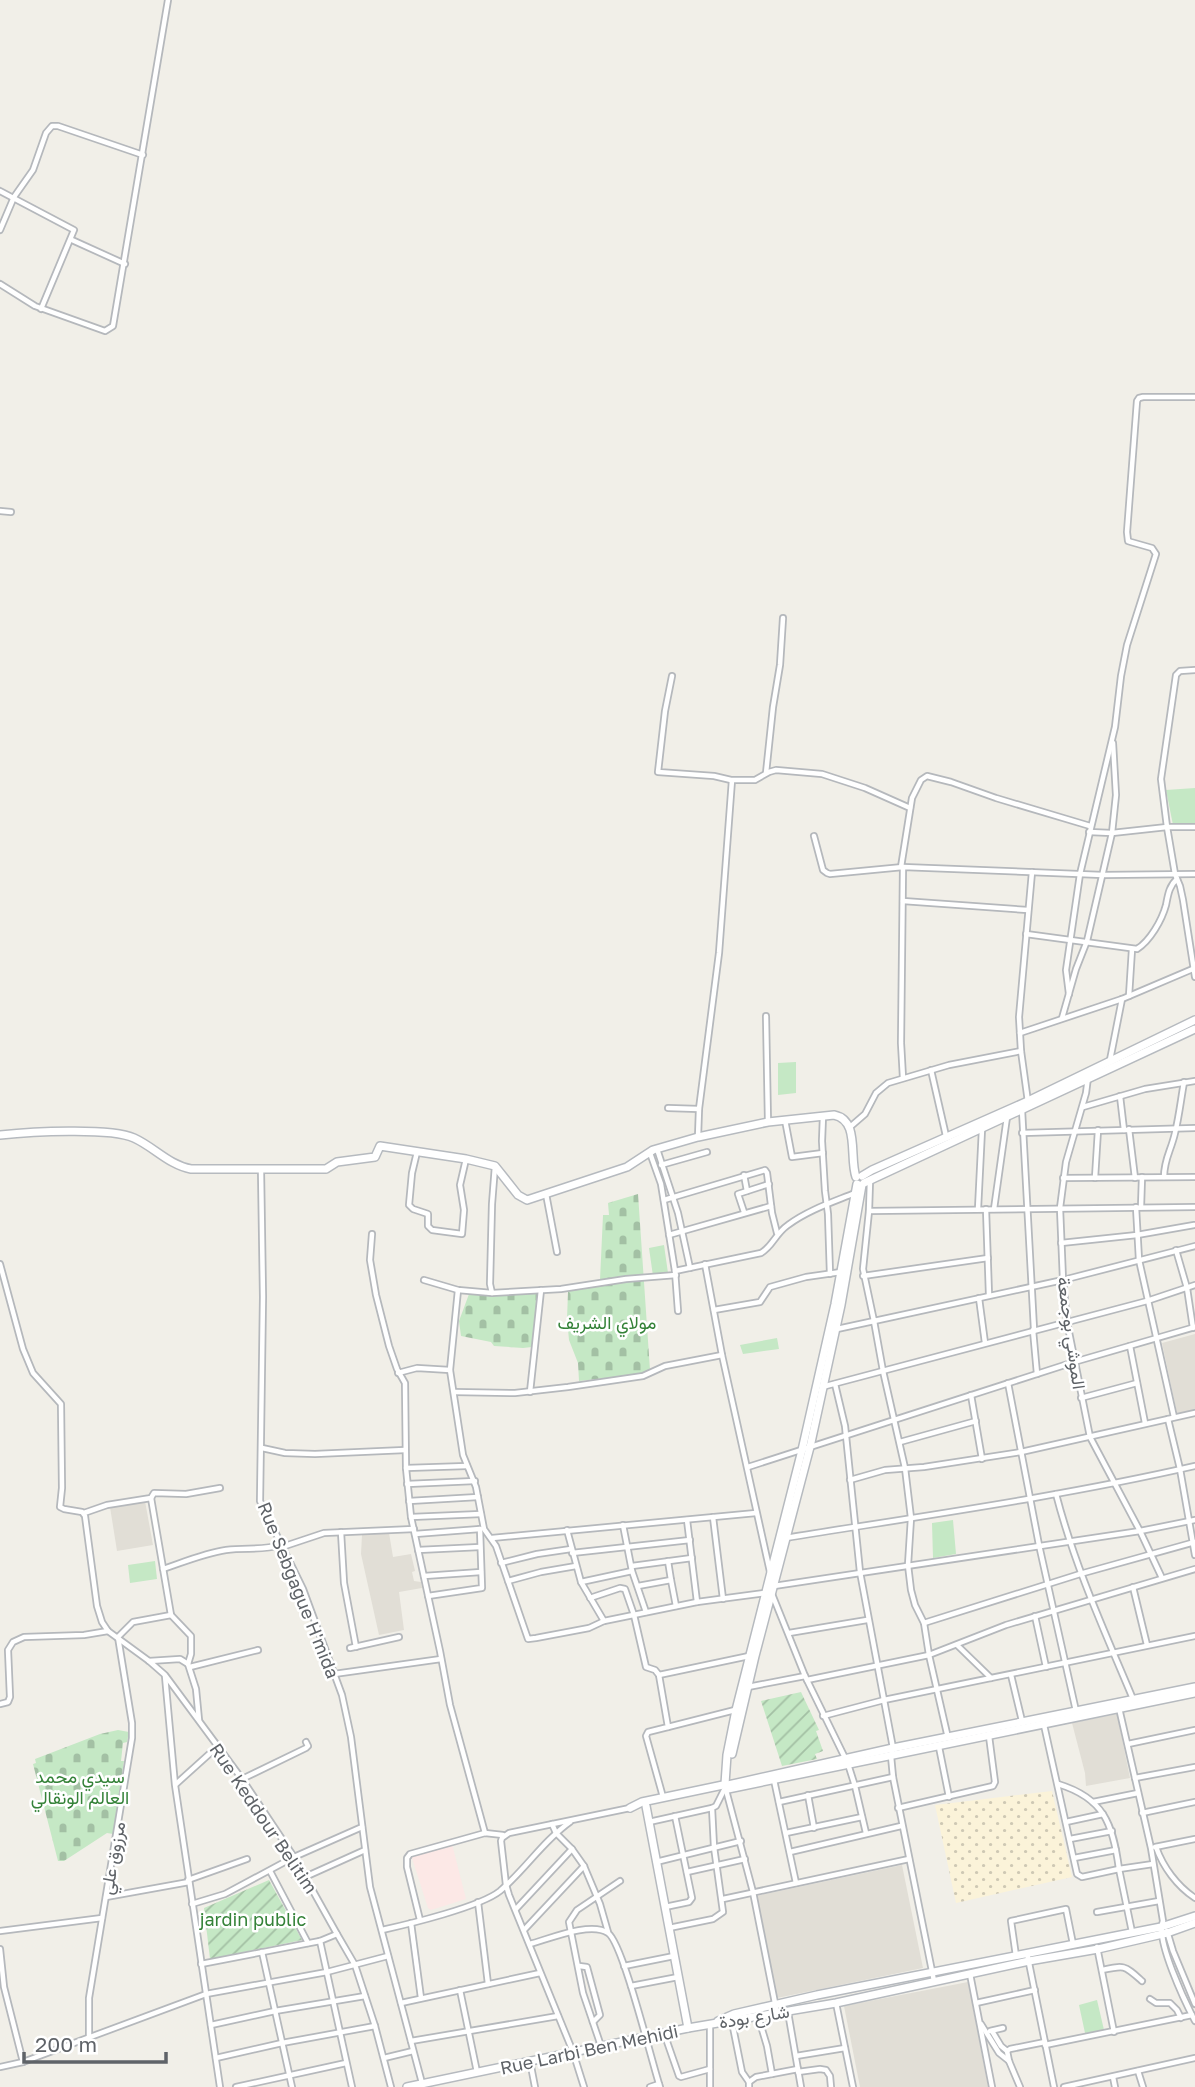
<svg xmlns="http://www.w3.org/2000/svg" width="1195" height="2087" font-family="'Golos Text',Vazirmatn,sans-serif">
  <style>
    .education { fill: #e1ded6 }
    .medical { fill: #fce8e6 }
    .green { fill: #c5e8c5 }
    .sand { fill: url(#sand-dots) }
    .cemetery { fill: url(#cemetery-stones) }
    .garden { fill: url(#garden-furrows) }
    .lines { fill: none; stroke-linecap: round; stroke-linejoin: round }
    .street-casing { stroke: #b5b8bc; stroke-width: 8 }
    .secondary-casing { stroke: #b6babf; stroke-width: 10 }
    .street { stroke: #fff; stroke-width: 4.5 }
    .secondary { stroke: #fff; stroke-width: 7 }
    .labels { text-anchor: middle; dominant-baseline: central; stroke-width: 5; stroke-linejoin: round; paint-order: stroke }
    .park-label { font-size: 18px; fill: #348238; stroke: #fff }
    .street-label { font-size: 18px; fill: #5f6368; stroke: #fff }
  </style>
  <defs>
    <pattern id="sand-dots" width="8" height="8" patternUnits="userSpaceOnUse" patternTransform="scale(1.75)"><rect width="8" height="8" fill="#fbf3d9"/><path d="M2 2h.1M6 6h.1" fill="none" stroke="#cec8b4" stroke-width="1.8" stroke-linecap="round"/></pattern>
    <pattern id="cemetery-stones" width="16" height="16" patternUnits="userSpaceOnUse" patternTransform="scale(1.75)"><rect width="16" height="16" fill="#c5e8c5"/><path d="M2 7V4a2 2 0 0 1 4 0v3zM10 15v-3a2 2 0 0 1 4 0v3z" fill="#a3c0a4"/></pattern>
    <pattern id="garden-furrows" width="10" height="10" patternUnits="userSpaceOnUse" patternTransform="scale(1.75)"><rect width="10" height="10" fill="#c5e8c5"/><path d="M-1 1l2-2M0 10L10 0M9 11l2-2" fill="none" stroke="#a3c0a4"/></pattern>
  </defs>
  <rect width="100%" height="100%" fill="#f1efe8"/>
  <g class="education">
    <polygon points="1195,1334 1195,1410 1177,1413 1162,1343"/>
    <polygon points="145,1501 153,1545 117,1551 110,1507"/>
    <polygon points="389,1533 393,1557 411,1554 415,1571 412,1572 414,1581 421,1582 422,1588 399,1592 404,1630 379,1635 361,1554 362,1535"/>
    <polygon points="1117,1714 1130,1778 1086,1786 1085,1773 1072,1723"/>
    <polygon points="902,1865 923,1968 777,1998 756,1896"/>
    <polygon points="968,1982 988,2087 860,2087 844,2006"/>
  </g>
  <polygon class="medical" points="452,1844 466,1899 431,1910 428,1908 412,1858 415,1852"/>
  <g class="green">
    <polygon points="1195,788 1195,825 1173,825 1166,790"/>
    <polygon points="796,1062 796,1093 778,1095 778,1063"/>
    <polygon points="664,1245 668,1273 653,1276 649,1248"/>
    <polygon points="777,1338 779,1349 743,1354 740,1345"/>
    <polygon points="953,1520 956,1554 933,1558 932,1523"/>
    <polygon points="155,1561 157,1579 130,1583 128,1565"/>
    <polygon points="1097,2000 1104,2030 1085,2033 1079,2005"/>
  </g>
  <polygon class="sand" points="1052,1791 1072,1877 956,1903 935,1805"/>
  <g class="cemetery">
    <polygon points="638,1194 650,1370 643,1374 579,1381 578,1363 569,1340 567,1319 568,1292 571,1289 608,1280 600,1280 603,1215 609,1215 608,1203"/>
    <polygon points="531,1291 538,1293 540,1297 532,1347 523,1348 494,1346 491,1342 461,1336 459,1321 469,1294 487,1295"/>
    <polygon points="118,1730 129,1732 127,1742 123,1743 121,1761 124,1761 113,1834 107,1833 64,1861 58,1861 33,1764 36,1763 35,1759 100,1734"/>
  </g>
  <g class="garden">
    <polygon points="801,1692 819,1730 816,1731 823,1751 815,1754 817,1759 782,1766 761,1701"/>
    <polygon points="269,1880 302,1940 210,1959 204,1908"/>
  </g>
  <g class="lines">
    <g class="street-casing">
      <g id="street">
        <polyline points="0,191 74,230 41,309"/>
        <polyline points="0,230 14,197 33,170 46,133 52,126 58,126 143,155"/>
        <polyline points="72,240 125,264"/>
        <polyline points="0,284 35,306 105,331 113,326 168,0"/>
        <polyline points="0,511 11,512"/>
        <polyline points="672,676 665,711 658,772 714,776 731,780"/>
        <polyline points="766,773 773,707 780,665 783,618"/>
        <polyline points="1195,827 1167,827 1175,874 1180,886 1183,900 1195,977"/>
        <polyline points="1089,832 1112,833 1167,827 1161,779 1176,675 1180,671 1195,670"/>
        <polyline points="814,836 823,870 827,873 830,874 903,867 1103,875 1195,874"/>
        <polyline points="901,867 912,798 921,780 927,776 951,782 996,798 1090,826"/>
        <polyline points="903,901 1028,910"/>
        <path d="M1026,934L1137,949C1150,941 1162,920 1166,905C1168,895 1169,886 1177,879"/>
        <polyline points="1069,994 1066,970 1080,874 1115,727 1121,676 1127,645 1156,554 1152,548 1131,542 1128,541 1127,532 1137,401 1139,398 1143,397 1195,397"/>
        <polyline points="1129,996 1132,949"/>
        <polyline points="766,1016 768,1122"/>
        <polyline points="1062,1018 1076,969 1087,941 1112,833 1116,795 1113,743"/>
        <polyline points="1020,1033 1122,999 1195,968"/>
        <polyline points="1110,1060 1122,999"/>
        <polyline points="931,1070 946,1136"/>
        <polyline points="1088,1077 1086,1093 1066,1162 1060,1208 1063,1280 1067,1322 1090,1437 1140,1531 1162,1578"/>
        <polyline points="903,1078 901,1043 903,867"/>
        <polyline points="1120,1096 1124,1130"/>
        <polyline points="1028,1102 1021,1051 1019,1017 1032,872"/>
        <polyline points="1083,1107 1145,1089 1195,1081"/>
        <polyline points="668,1108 699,1109"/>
        <polyline points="1022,1110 1034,1329"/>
        <polyline points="823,1116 822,1141 825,1191 828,1214 830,1274"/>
        <polyline points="785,1120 792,1157 823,1153"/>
        <polyline points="850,1127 865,1114 876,1093 888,1083 949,1065 1021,1051"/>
        <polyline points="1129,1129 1135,1178"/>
        <polyline points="1022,1133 1195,1128"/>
        <polyline points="698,1137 699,1109 719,953 732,780 755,780 769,772 776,770 822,774 865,788 910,808"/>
        <polyline points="657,1149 678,1213 690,1268"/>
        <polyline points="417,1152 412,1173 409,1205 413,1209 428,1214 428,1226 432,1230 462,1234 464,1210 460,1185 466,1159"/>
        <polyline points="650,1153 661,1184 675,1271 678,1311"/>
        <polyline points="661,1165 707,1152"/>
        <polyline points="261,1170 263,1297 260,1501 303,1589 342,1695 351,1737 370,1887 422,2083"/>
        <polyline points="744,1175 747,1191"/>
        <path d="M1164,1177C1164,1159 1171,1151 1175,1133C1179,1117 1181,1099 1184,1082"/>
        <polyline points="1063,1178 1195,1177"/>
        <polyline points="1095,1178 1098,1130"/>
        <polyline points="870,1181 869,1211 863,1269 874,1321 1063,1280 1195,1246"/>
        <polyline points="546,1194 557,1252"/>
        <polyline points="664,1200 765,1170 767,1173 772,1213 777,1233"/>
        <polyline points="1136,1207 1139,1260 1174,1417"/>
        <polyline points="1141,1207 1142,1177"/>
        <polyline points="978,1209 982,1129"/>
        <polyline points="986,1209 989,1295"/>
        <polyline points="994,1209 1007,1117"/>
        <polyline points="869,1211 1195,1207"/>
        <polyline points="744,1212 738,1194 769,1184"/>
        <polyline points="372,1234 370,1260 376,1295 389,1346 397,1369 405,1383 406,1468 411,1517 440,1651 450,1705 485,1833"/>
        <polyline points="669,1235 771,1206"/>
        <polyline points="1061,1243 1137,1235 1194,1225"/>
        <polyline points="1176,1250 1187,1288 1193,1328"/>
        <polyline points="0,1264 23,1349 33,1373 61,1404 62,1488 60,1507 64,1509 82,1512 85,1516 97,1606 102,1622 108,1631 149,1661 165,1675 242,1779 294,1857 337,1934 355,1965 375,2026 391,2087"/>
        <polyline points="705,1264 722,1355 770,1572"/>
        <path d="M675,1271L761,1253C773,1246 775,1234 788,1225C808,1210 833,1202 855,1193"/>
        <polyline points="863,1276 988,1258"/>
        <polyline points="424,1280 458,1290 492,1293 561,1289 626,1279 676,1275"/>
        <polyline points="458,1290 450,1370 463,1455 476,1487 484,1529 496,1546 528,1639 536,1638 589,1628 604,1621"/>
        <polyline points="492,1293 490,1284 492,1204 495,1166"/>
        <polyline points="979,1298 985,1343"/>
        <polyline points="714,1310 760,1302 770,1287 806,1277 841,1272"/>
        <polyline points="837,1329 874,1321 883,1371 905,1468 911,1518 908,1565 911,1590 915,1605 924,1623 929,1655 948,1738"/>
        <polyline points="1033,1330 1037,1374"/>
        <polyline points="1130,1346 1145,1423"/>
        <polyline points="398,1373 417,1368 450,1370"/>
        <polyline points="1008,1383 1039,1545 1076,1711"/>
        <polyline points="835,1384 845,1426 860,1572 893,1748 891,1756 893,1777 934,1981"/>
        <polyline points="822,1387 1147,1301 1195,1285"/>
        <polyline points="454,1392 515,1393 568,1387 643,1376 665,1366 722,1355"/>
        <polyline points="530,1392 541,1290"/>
        <polyline points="971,1395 982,1459"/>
        <polyline points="1081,1398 1137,1383"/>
        <polyline points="1168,1419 1180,1469 1195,1555"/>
        <polyline points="900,1442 976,1421"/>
        <polyline points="262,1448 285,1453 315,1454 405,1450"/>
        <polyline points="748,1467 1074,1362 1195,1327"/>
        <polyline points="406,1468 467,1466"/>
        <polyline points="850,1480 885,1470 924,1467 1021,1452 1195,1413"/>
        <polyline points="407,1484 475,1481"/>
        <path d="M1056,1494C1075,1567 1104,1630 1133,1699"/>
        <polyline points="151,1498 171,1615 191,1636 191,1654 188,1664 196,1689 199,1720"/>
        <polyline points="409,1501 478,1497"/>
        <polyline points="84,1513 107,1505 151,1498 154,1493 186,1494 220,1488"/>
        <polyline points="411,1517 481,1514"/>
        <polyline points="713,1517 723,1599"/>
        <polyline points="687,1520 697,1602"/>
        <polyline points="623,1525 632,1571 646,1612"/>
        <polyline points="567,1530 581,1582 604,1621 697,1602 765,1593 767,1591"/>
        <polyline points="341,1532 344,1583 356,1647"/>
        <polyline points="415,1534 480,1529"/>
        <polyline points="492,1538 756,1513"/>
        <path d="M785,1538C922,1516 1059,1497 1195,1466"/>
        <polyline points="282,1547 324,1533 414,1529"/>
        <polyline points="418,1550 480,1547"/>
        <polyline points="572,1553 690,1540"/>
        <polyline points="501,1563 537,1554 571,1549"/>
        <polyline points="632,1566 692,1558"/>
        <path d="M163,1569C184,1562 205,1553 226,1550C246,1547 260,1551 281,1545"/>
        <polyline points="424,1576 481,1572"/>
        <polyline points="671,1580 676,1606"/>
        <polyline points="508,1581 541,1572 576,1566"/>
        <polyline points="581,1582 632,1571"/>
        <polyline points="638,1586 671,1580 668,1561"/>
        <polyline points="774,1586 1140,1531 1195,1520"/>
        <polyline points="1133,1587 1147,1645"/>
        <polyline points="772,1594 805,1676 848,1764 855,1786 866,1833"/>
        <polyline points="428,1596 482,1588 480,1529"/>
        <polyline points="590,1598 620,1588 625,1589 634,1615 646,1667 655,1670 659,1675 668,1727 648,1732 646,1736 663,1797"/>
        <polyline points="1035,1616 1046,1667"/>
        <polyline points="924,1623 1080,1574 1195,1542"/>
        <polyline points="789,1633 867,1620"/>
        <polyline points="118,1637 133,1622 171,1615"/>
        <polyline points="957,1645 991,1678"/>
        <polyline points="350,1648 399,1637"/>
        <polyline points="149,1661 180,1659 188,1664"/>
        <polyline points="190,1667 258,1650"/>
        <polyline points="334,1674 441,1659"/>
        <polyline points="659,1675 749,1656"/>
        <polyline points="1011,1675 1022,1721"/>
        <polyline points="165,1676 175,1785 220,2087"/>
        <polyline points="807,1680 929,1655 1006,1625 1195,1569"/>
        <polyline points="748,1687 805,1676"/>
        <polyline points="0,1704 8,1702 10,1697 8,1650 13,1642 24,1637 84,1635 108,1631"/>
        <path d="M1119,1708L1151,1848L1163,1921C1155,1939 1185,2002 1195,2021"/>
        <polyline points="823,1716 884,1700 1195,1636"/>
        <polyline points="1044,1725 1077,1874 1082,1877 1119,1869 1132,1932"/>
        <polyline points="668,1727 735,1710"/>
        <polyline points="1128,1744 1195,1730"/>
        <polyline points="939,1747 949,1797"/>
        <polyline points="1135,1778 1195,1767"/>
        <polyline points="242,1779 306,1748 308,1746 306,1742"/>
        <polyline points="774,1780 796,1883"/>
        <polyline points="176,1784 217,1747"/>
        <path d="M1058,1784C1104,1798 1113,1824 1119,1869L1153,1864"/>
        <polyline points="726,1790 753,1892 777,2013"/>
        <polyline points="808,1795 814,1828"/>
        <polyline points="779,1802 893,1777"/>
        <polyline points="1093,1802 1138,1793"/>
        <polyline points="898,1808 993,1786 995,1782 989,1736"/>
        <polyline points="1142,1813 1195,1802"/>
        <polyline points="649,1822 712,1808"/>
        <polyline points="1066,1822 1103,1814"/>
        <polyline points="552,1824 556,1833 572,1849 584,1866 600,1904 608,1932"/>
        <polyline points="786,1833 862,1817"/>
        <polyline points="1070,1839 1112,1831"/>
        <polyline points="1155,1847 1195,1839"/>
        <path d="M1156,1847C1163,1867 1177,1886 1195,1898"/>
        <polyline points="790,1852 901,1826"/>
        <polyline points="1074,1858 1116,1850"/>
        <polyline points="656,1862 741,1841"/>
        <polyline points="270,1871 308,1943"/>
        <polyline points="687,1872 745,1859"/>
        <polyline points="305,1877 365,1850"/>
        <polyline points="188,1880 247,1859"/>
        <polyline points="106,1897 189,1882"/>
        <polyline points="723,1899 909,1859"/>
        <polyline points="478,1902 488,1984"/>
        <polyline points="192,1904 225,1894 294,1857 362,1827"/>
        <polyline points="665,1907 689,1902 692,1898 675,1816"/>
        <polyline points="516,1909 572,1849"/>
        <polyline points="1097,1912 1159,1901"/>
        <polyline points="420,1920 407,1867 407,1858 410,1854 485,1833 503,1835"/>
        <polyline points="411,1923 421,1998"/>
        <polyline points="669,1928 713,1919 723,1912 714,1847 712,1808 716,1806 724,1790"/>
        <path d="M382,1930C409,1924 480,1907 500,1891C525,1870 543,1841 570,1822"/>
        <polyline points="524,1930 584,1866"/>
        <polyline points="0,1931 102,1918"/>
        <polyline points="1167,1931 1173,1951 1195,2004"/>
        <polyline points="320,1941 352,2087"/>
        <path d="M530,1944C549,1939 591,1921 608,1933C623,1943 652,2063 660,2087"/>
        <polyline points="1097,1947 1114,2032"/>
        <polyline points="0,1949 4,1987 23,2062"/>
        <polyline points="262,1952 292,2087"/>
        <polyline points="1027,1953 1054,2087"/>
        <polyline points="1016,1956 1011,1921 1066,1909 1073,1944"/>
        <polyline points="201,1964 320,1941 337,1934"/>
        <polyline points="579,1966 587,1967 600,2015 593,2022"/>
        <polyline points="624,1966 674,1956"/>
        <path d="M1102,1970C1125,1965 1124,1965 1142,1981"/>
        <polyline points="970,1974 992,2087"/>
        <polyline points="631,1986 678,1977"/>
        <polyline points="460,1990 477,2072"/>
        <polyline points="1150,1999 1156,2003 1170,2003 1177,2010 1181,2018"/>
        <polyline points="401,2003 540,1973"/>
        <polyline points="836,2003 853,2087"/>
        <polyline points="976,2003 1035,1990"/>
        <polyline points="788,2012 801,2087"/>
        <polyline points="758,2016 767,2046 772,2074"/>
        <polyline points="732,2022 742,2072 749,2082"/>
        <polyline points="981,2024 999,2053 1009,2061"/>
        <polyline points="211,2025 275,2011 365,1996"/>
        <polyline points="990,2031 1003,2028"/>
        <polyline points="992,2031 1001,2046 1007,2051"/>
        <polyline points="664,2033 679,2076 681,2077 710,2069"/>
        <polyline points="89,2038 89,1998 132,1738 132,1723 118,1637"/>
        <polyline points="411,2041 558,2016"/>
        <polyline points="1045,2045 1192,2015"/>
        <polyline points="601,2046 583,1993 569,1922 577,1910 620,1881"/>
        <polyline points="796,2056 845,2048"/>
        <polyline points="216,2058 282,2043 375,2026"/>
        <polyline points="384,2058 413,2051"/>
        <polyline points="530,2061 535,2087"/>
        <polyline points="0,2067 23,2062 206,1994 327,1972 388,1956"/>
        <polyline points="1138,2071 1143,2087"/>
        <polyline points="798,2072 820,2069 826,2070 830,2076 831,2087"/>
        <polyline points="1113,2077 1115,2087"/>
        <polyline points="236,2087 346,2063"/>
        <polyline points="584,2087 573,2052 509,1895 506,1885 501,1841 502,1838 509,1833 630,1808"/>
        <polyline points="650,2087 659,2084"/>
        <polyline points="710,2087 710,2025"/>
        <polyline points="749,2087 749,2082 756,2077 798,2069"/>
        <polyline points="1020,2087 1009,2061 1007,2051 1010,2049 1045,2042"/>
        <polyline points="1064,2087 1195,2058"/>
      </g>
    </g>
    <g class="secondary-casing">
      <g id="secondary">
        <path d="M0,1135C29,1132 110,1127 134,1138C154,1147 169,1165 191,1169H326L337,1162L375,1157L380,1146L466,1159L495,1166L518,1195L527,1200L627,1167L653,1150L698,1137L768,1122L834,1115C860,1120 849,1158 856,1177"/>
        <polyline points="862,1176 872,1170 1028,1101 1195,1020"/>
        <polyline points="864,1183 1195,1029"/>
        <polyline points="732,1754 755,1656 810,1447 841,1305 862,1185"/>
        <polyline points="725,1784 727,1755 736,1710 802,1450 835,1304 857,1184"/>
        <polyline points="728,1785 893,1748 1195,1687"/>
        <polyline points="728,1789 1195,1693"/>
        <polyline points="646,1806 688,2028"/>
        <polyline points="630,1808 642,1802 723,1785"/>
        <polyline points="718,2021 734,2014 817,1995 1161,1927 1195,1916"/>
        <polyline points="407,2087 688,2028 836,2003 1029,1961 1098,1949 1167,1933 1195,1923"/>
      </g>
    </g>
    <use href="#street" class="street"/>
    <use href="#secondary" class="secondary"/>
  </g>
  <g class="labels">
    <g class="park-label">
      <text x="607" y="1322">مولاي الشريف</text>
      <text x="80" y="1776">سيدي محمد<tspan x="80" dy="21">العالم الونقالي</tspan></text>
      <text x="253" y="1919">jardin public</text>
    </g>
    <g class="street-label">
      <text transform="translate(1072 1333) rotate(82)">الموشي بوجمعة</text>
      <text transform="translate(299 1590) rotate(68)">Rue Sebgague H'mida</text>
      <text transform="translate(264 1818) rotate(56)">Rue Keddour Belitim</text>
      <text transform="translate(112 1858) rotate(-80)">مرزوق علي</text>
      <text transform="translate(754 2016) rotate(-9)">شارع بودة</text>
      <text transform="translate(589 2049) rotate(-12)">Rue Larbi Ben Mehidi</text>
    </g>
  </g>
  <path d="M24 2052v10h142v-10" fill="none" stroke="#5f6368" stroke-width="3.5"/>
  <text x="35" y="2052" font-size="21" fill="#5f6368" stroke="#ffffff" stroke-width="5" paint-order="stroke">200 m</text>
</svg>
